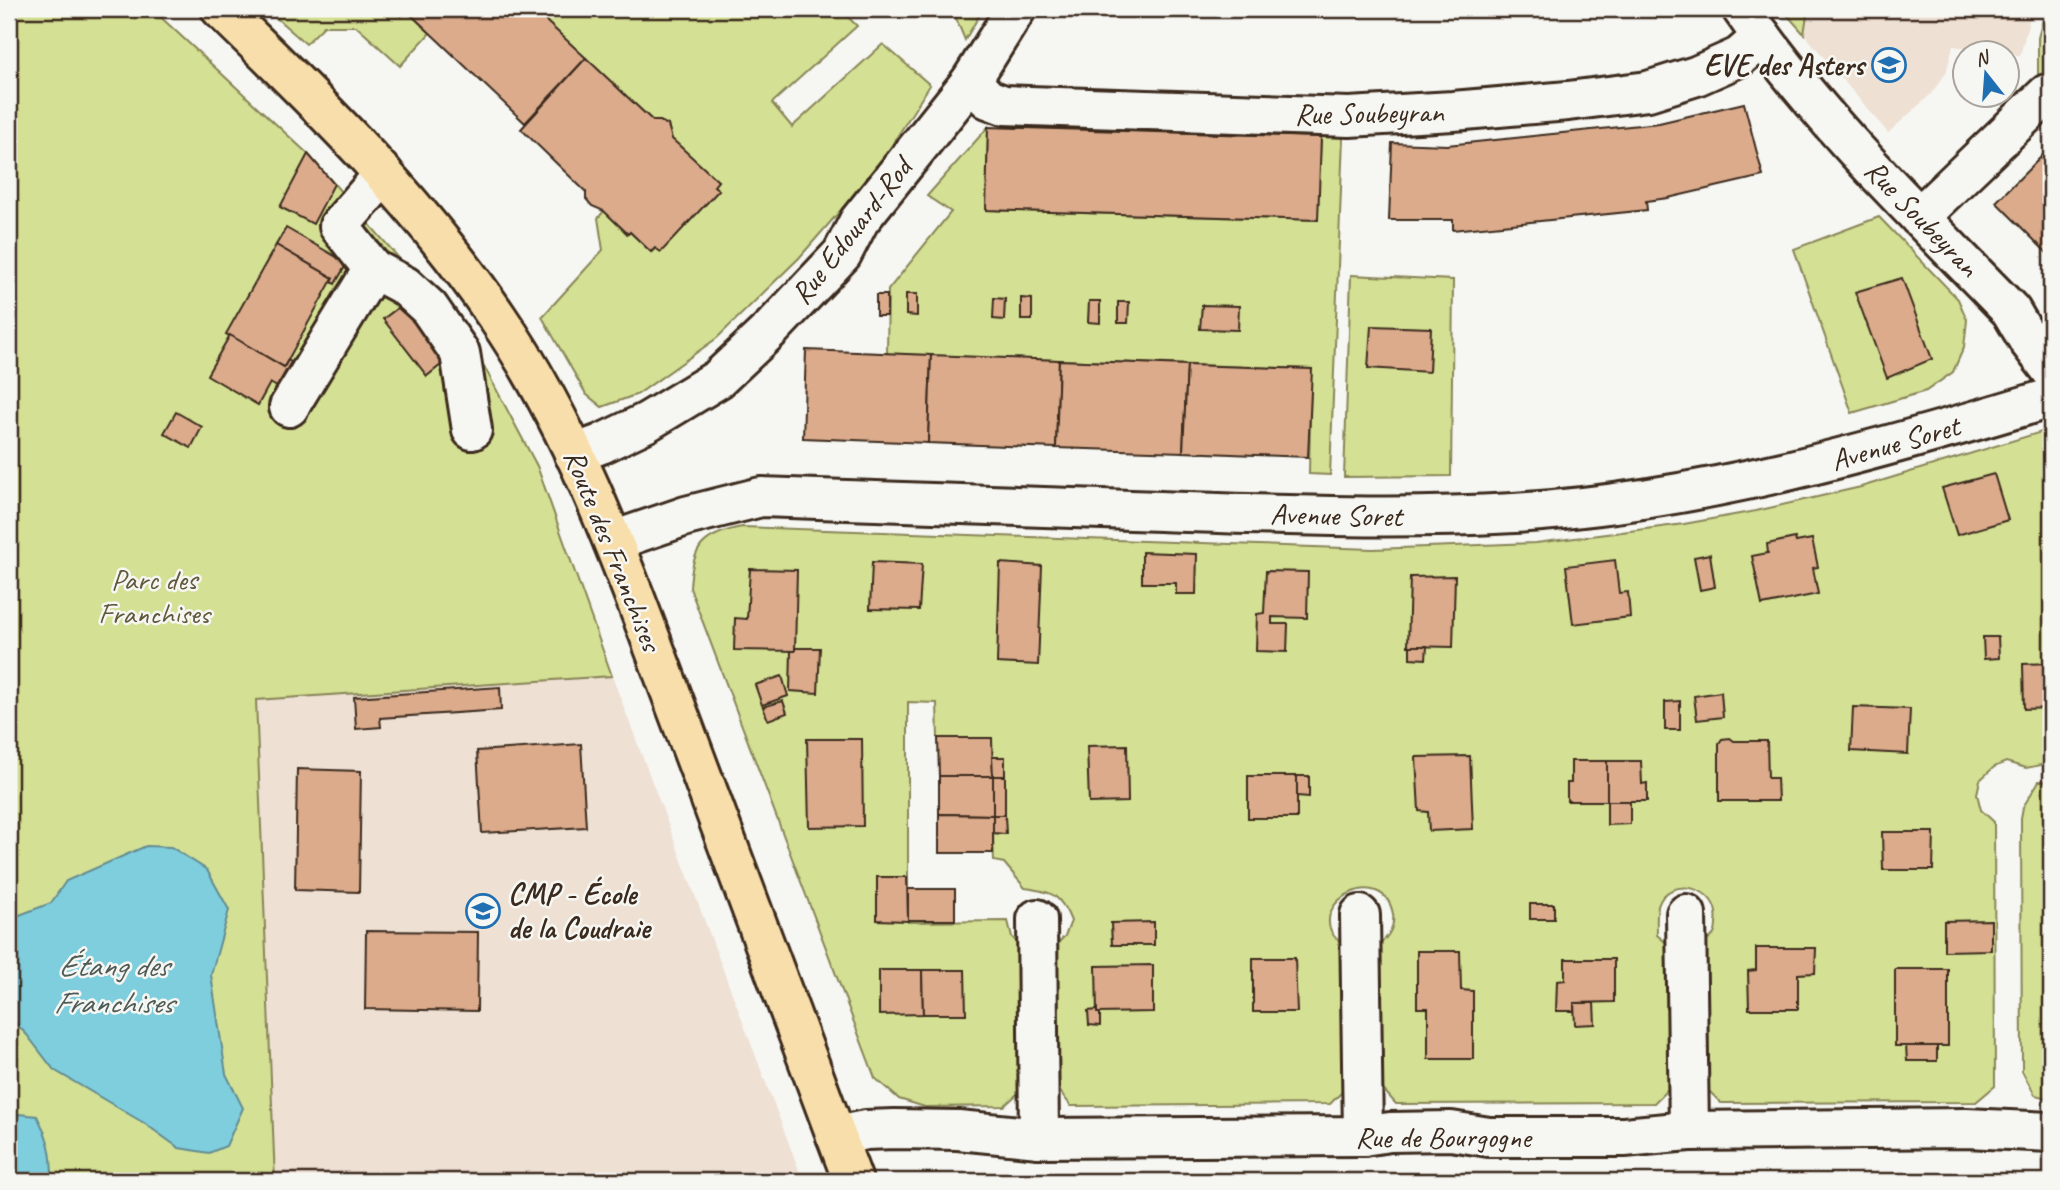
<svg xmlns="http://www.w3.org/2000/svg" width="2060" height="1190" font-family="Caveat,sans-serif">
  <style>
    .built { fill: #eee0d3 }
    .green { fill: #d4e093; stroke: #888558; stroke-width: 2 }
    .water { fill: #7fcedd; stroke: #648c91; stroke-width: 2 }
    .building { fill: #dbab8c; stroke: #3b2a1e; stroke-width: 2 }
    .lines { fill: none; stroke-linecap: round; stroke-linejoin: round }
    .minor-casing { stroke: #3b2a1e; stroke-width: 44 }
    .major-casing { stroke: #3b2a1e; stroke-width: 44 }
    .minor { stroke: #f6f6f2; stroke-width: 38 }
    .major { stroke: #f8deab; stroke-width: 38 }
    .labels { text-anchor: middle; dominant-baseline: central; stroke-width: 5; stroke-linejoin: round; paint-order: stroke }
    .poi-label { font-size: 30px; font-weight: bold; fill: #3b2a1e; stroke: #f6f6f2; text-anchor: end }
    .street-label { font-size: 30px; fill: #3b2a1e; stroke: #f6f6f2 }
    .park-label { font-size: 30px; fill: #61583b; stroke: #f6f6f2 }
    .water-label { font-size: 32px; font-style: italic; fill: #4f5b57; stroke: #f6f6f2 }
  </style>
  <rect width="100%" height="100%" fill="#f6f6f2"/>
  <filter id="ink" filterUnits="userSpaceOnUse"><feTurbulence type="fractalNoise" baseFrequency=".0143" numOctaves="2"/><feDisplacementMap in="SourceGraphic" scale="14" xChannelSelector="R" yChannelSelector="G"/><feConvolveMatrix kernelMatrix="1 2 1 2 8 2 1 2 1" color-interpolation-filters="sRGB"/></filter>
  <g filter="url(#ink)">
    <g class="built">
      <polygon points="1808,9 2032,9 2020,56 2008,52 1953,46 1946,73 1930,95 1888,133 1804,34"/>
      <polygon points="612,676 803,1181 275,1181 256,700"/>
    </g>
    <g class="green">
      <polygon points="9,9 152,9 308,154 439,304 477,353 537,466 612,676 256,700 275,1181 9,1181"/>
      <polygon points="266,9 394,9 401,15 406,10 430,33 400,66 356,26 324,26 306,44"/>
      <polygon points="533,9 840,9 857,26 772,103 792,127 883,44 930,85 876,170 799,258 717,338 638,394 602,407 586,394 542,317 603,250 598,218 604,211 627,234 630,232 652,252 718,190 714,186 718,181 672,139 668,125 660,121 653,121"/>
      <polygon points="952,9 983,9 965,40"/>
      <polygon points="1782,9 1808,9 1804,34"/>
      <polygon points="2046,9 2051,9 2051,71 2038,87 2038,38"/>
      <polygon points="988,127 986,210 1317,220 1321,137 1343,137 1330,475 1309,474 1311,369 887,354 888,290 951,212 927,196"/>
      <polygon points="1879,217 1958,299 1967,320 1964,347 1953,372 1926,391 1852,413 1794,249"/>
      <polygon points="1351,275 1453,280 1451,476 1344,477"/>
      <path d="M2051,429V763L2026,768L2006,762L1994,767L1980,780L1977,794L1981,810L1994,822L1995,1086L1976,1102L1721,1103L1702,1084L1701,945C1705,942 1712,938 1714,934C1716,931 1716,926 1716,923C1722,886 1668,874 1658,906C1656,916 1657,925 1657,935L1671,947V1086L1654,1103L1396,1104L1379,1085L1378,946C1388,937 1395,928 1393,914C1384,864 1309,900 1334,936C1337,940 1343,943 1347,946V1087L1330,1104L1071,1106L1055,1085L1054,947L1065,936L1071,921C1060,894 1053,892 1025,888L1004,863L994,861L993,833L1005,834V757H992L938,738L937,703L908,702V922L1008,921L1012,937L1022,948L1025,1087L1004,1106L925,1107L899,1099L875,1078L690,588C692,548 701,535 742,527L1373,549L1536,543L1684,524L1756,511L1861,487Z"/>
      <polygon points="2039,781 2051,781 2051,1099 2035,1095 2022,1071 2021,818 2023,807"/>
    </g>
    <g class="water">
      <polygon points="146,846 171,847 207,870 229,910 211,975 226,1074 243,1108 226,1146 209,1153 179,1148 144,1123 54,1070 27,1035 9,1016 9,919 51,903 66,881"/>
      <path d="M19,1114L37,1116C50,1141 52,1154 52,1181H9V1166L14,1159L16,1149L9,1134V1119Z"/>
    </g>
    <g class="building">
      <polygon points="394,9 533,9 586,58 525,123 406,10 401,16"/>
      <polygon points="586,58 653,121 660,121 668,125 672,139 718,181 714,186 719,190 661,252 655,248 651,252 630,232 628,234 604,211 592,206 586,199 586,192 521,129"/>
      <polygon points="1744,103 1763,176 1668,198 1646,201 1647,210 1453,230 1453,220 1389,220 1392,143 1447,145 1659,123"/>
      <polygon points="988,127 1321,137 1318,220 986,210"/>
      <polygon points="2051,147 2051,168 2041,157"/>
      <polygon points="308,154 334,184 313,224 280,207"/>
      <polygon points="2041,157 2051,168 2051,253 2049,255 1996,202"/>
      <polygon points="286,228 347,263 335,284 331,282 333,278 276,245"/>
      <polygon points="276,245 333,278 284,367 226,334"/>
      <polygon points="1902,278 1932,359 1887,378 1855,292"/>
      <polygon points="906,294 917,294 917,316 906,315"/>
      <rect x="876" y="295" width="11" height="21"/>
      <polygon points="994,298 1005,299 1004,320 993,319"/>
      <polygon points="1021,298 1032,299 1032,320 1021,320"/>
      <polygon points="407,301 451,357 427,376 383,319"/>
      <polygon points="1089,301 1100,301 1100,323 1088,322"/>
      <polygon points="1118,302 1129,302 1128,323 1118,323"/>
      <polygon points="1202,305 1239,306 1238,330 1200,329"/>
      <polygon points="1371,326 1431,328 1429,372 1368,368"/>
      <polygon points="230,335 284,367 288,360 291,362 277,387 270,383 258,405 207,375"/>
      <polygon points="806,350 931,355 928,443 803,438"/>
      <polygon points="931,355 1059,360 1056,448 928,443"/>
      <polygon points="1059,360 1187,365 1183,452 1056,448"/>
      <polygon points="1187,365 1312,369 1308,457 1183,452"/>
      <polygon points="176,412 202,427 191,448 164,433"/>
      <polygon points="1994,474 2008,520 1957,535 1942,488"/>
      <polygon points="1795,538 1796,542 1812,539 1818,567 1813,568 1818,594 1762,605 1752,556 1768,553 1767,544"/>
      <polygon points="1142,552 1197,554 1196,594 1176,594 1176,583 1142,583"/>
      <polygon points="1710,554 1715,587 1700,590 1694,557"/>
      <polygon points="1615,560 1619,593 1628,592 1630,617 1573,624 1566,566"/>
      <polygon points="872,562 922,564 919,610 870,609"/>
      <polygon points="1000,563 1042,566 1038,665 997,663"/>
      <polygon points="750,569 797,570 795,651 734,650 735,618 747,619"/>
      <polygon points="1266,571 1308,572 1307,618 1272,617 1272,624 1288,624 1287,652 1256,651 1257,614 1264,613"/>
      <polygon points="1455,576 1453,647 1408,646 1410,577"/>
      <polygon points="1983,637 1998,637 1999,658 1984,659"/>
      <polygon points="1410,646 1427,646 1426,659 1410,658"/>
      <polygon points="795,648 820,648 818,693 790,691 791,651 795,651"/>
      <polygon points="2051,663 2051,708 2024,709 2023,664"/>
      <polygon points="782,676 788,696 762,705 755,685"/>
      <polygon points="500,687 501,710 380,718 381,727 356,729 354,697"/>
      <polygon points="1721,692 1723,717 1697,720 1694,696"/>
      <polygon points="783,701 787,713 768,720 763,707"/>
      <polygon points="1680,701 1680,730 1665,730 1665,702"/>
      <polygon points="1853,707 1910,709 1908,754 1851,751"/>
      <polygon points="938,738 992,738 993,776 939,776"/>
      <polygon points="1730,738 1734,741 1767,741 1768,778 1777,778 1778,801 1719,801 1719,743 1722,739"/>
      <polygon points="807,739 862,739 863,826 809,827"/>
      <polygon points="581,744 586,827 482,833 477,751"/>
      <polygon points="1127,745 1128,802 1089,803 1087,746"/>
      <polygon points="1470,756 1473,829 1429,831 1428,812 1419,811 1416,757"/>
      <polygon points="992,757 1005,757 1005,776 993,776"/>
      <polygon points="1571,761 1607,761 1607,801 1567,801 1567,783 1571,783"/>
      <polygon points="1607,761 1641,761 1642,784 1647,783 1647,801 1607,801"/>
      <polygon points="297,769 361,771 359,892 295,890"/>
      <polygon points="939,776 993,776 993,815 939,814"/>
      <rect x="993" y="776" width="12" height="39"/>
      <rect x="1248" y="776" width="49" height="42"/>
      <polygon points="1297,776 1309,776 1309,797 1297,796"/>
      <polygon points="1607,801 1630,801 1630,824 1607,825"/>
      <polygon points="939,814 993,815 993,853 939,853"/>
      <polygon points="993,815 1005,815 1006,834 993,833"/>
      <polygon points="1882,832 1934,832 1933,870 1883,870"/>
      <polygon points="877,877 907,877 908,921 877,920"/>
      <rect x="908" y="889" width="47" height="31"/>
      <rect x="1530" y="904" width="24" height="15"/>
      <polygon points="1991,920 1991,950 1944,951 1944,921"/>
      <polygon points="1154,922 1154,945 1112,945 1111,923"/>
      <polygon points="366,931 478,932 477,1011 365,1009"/>
      <polygon points="1756,948 1816,948 1815,973 1798,974 1798,1009 1749,1009 1748,971 1756,970"/>
      <polygon points="1417,951 1460,951 1461,990 1473,991 1473,1059 1428,1059 1428,1008 1417,1008"/>
      <polygon points="1253,958 1295,958 1297,1012 1253,1012"/>
      <polygon points="1565,959 1614,959 1614,1002 1574,1003 1574,1011 1556,1011 1557,981 1565,980"/>
      <polygon points="1153,965 1153,1012 1097,1013 1096,966"/>
      <rect x="1895" y="969" width="53" height="77"/>
      <polygon points="879,970 922,970 923,1014 879,1015"/>
      <polygon points="922,970 965,970 966,1014 923,1014"/>
      <polygon points="1574,1003 1594,1003 1595,1024 1575,1025"/>
      <polygon points="1097,1010 1097,1013 1100,1013 1100,1026 1089,1025 1088,1011"/>
      <polygon points="1906,1046 1937,1046 1937,1061 1907,1061"/>
      <polygon points="1054,1180 1130,1180 1130,1181"/>
    </g>
    <g class="lines">
      <g class="minor-casing">
        <g id="minor">
          <path d="M1742,9C1819,121 1917,214 2011,311L2028,340L2051,370"/>
          <polyline points="971,81 988,99 1004,105 1349,117 1453,111 1568,101 1648,91 1696,76 1739,57 1762,37"/>
          <polyline points="1919,217 2047,94"/>
          <polyline points="373,269 405,286 429,308 460,353 472,430"/>
          <polyline points="289,407 373,269 339,226 384,174"/>
          <polyline points="574,454 601,444 647,422 718,379 772,328 842,254 859,221 971,81 1016,9"/>
          <path d="M613,541L686,516L761,497C894,501 1027,506 1160,511C1278,515 1396,520 1514,513C1698,502 1876,451 2051,398"/>
          <polyline points="1686,914 1689,1131"/>
          <polyline points="1360,915 1363,1136"/>
          <polyline points="1037,919 1039,1138"/>
          <polyline points="836,1136 866,1130 895,1129 958,1130 1039,1138 1363,1136 1390,1132 1451,1131 1489,1137 1624,1137 1689,1131 1966,1128 2051,1132"/>
        </g>
      </g>
      <g class="major-casing">
        <path id="major" d="M221,9C320,105 419,202 497,317C578,435 625,571 675,704C735,863 793,1023 853,1181"/>
      </g>
      <use href="#minor" class="minor"/>
      <use href="#major" class="major"/>
    </g>
  </g>
  <defs>
    <g id="school-ring" transform="scale(1.75)"><circle r="9.5" fill="#f6f6f2" stroke="#1f6fb2" stroke-width="1.5"/><path d="M0-5L7-2L0 1L-7-2ZM-4 1L0 2.5L4 1V4Q0 6-4 4Z" fill="#1f6fb2"/></g>
  </defs>
  <g fill-rule="evenodd">
    <use href="#school-ring" x="1889" y="65"/>
    <use href="#school-ring" x="483" y="911"/>
  </g>
  <g class="labels">
    <g class="poi-label">
      <text x="1864" y="65">EVE des Asters</text>
      <text x="508" y="894" text-anchor="start">CMP - École<tspan x="508" dy="34">de la Coudraie</tspan></text>
    </g>
    <g class="street-label">
      <text transform="translate(1369 113) rotate(-1)">Rue Soubeyran</text>
      <text transform="translate(1922 218) rotate(46)">Rue Soubeyran</text>
      <text transform="translate(851 231) rotate(-52)">Rue Edouard-Rod</text>
      <text transform="translate(1895 443) rotate(-16)">Avenue Soret</text>
      <text transform="translate(1336 515) rotate(1)">Avenue Soret</text>
      <text transform="translate(613 550) rotate(68)">Route des Franchises</text>
      <text x="1443" y="1137">Rue de Bourgogne</text>
    </g>
    <g class="park-label">
      <text x="154" y="579">Parc des<tspan x="154" dy="34">Franchises</tspan></text>
    </g>
    <g class="water-label">
      <text x="113" y="965">Étang des<tspan x="113" dy="37">Franchises</tspan></text>
    </g>
  </g>
  <rect width="2060" height="1190" fill="none" stroke="#f6f6f2" stroke-width="35"/>
  <rect x="18" y="18" width="2025" height="1155" fill="none" stroke="#3b2a1e" stroke-width="2.5" filter="url(#ink)"/>
  <g transform="translate(1986 74) rotate(343)"><circle r="33" fill="#f6f6f2" stroke="#aba49d" stroke-width="2"/>
  <path d="M0-5L12 26L0 18L-12 26Z" fill="#1f6fb2"/>
  <text y="-10" font-size="19" font-weight="bold" text-anchor="middle" fill="#3b2a1e">N</text>
  </g>
</svg>
